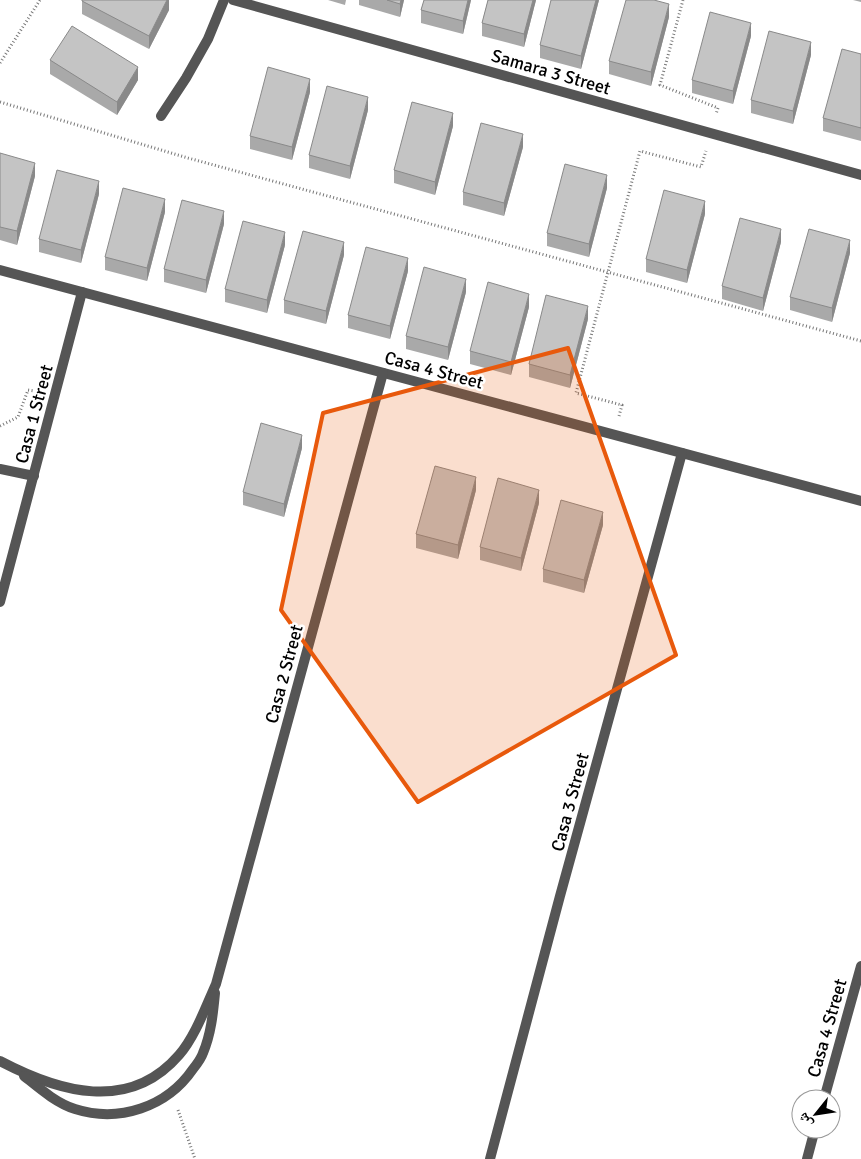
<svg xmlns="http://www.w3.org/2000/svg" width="861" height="1159" font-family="Signika,'Noto Naskh Arabic',sans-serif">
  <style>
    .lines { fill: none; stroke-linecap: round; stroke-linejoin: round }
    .path { stroke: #777; stroke-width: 3; stroke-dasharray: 1 2.5; stroke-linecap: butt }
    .street { stroke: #555; stroke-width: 10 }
    .wall { fill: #a9a9a9 }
    .shaded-wall { fill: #898989 }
    .building { fill: #c4c4c4; stroke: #898989 }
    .marked { fill: #e8590c; fill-opacity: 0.2; stroke: #e8590c; stroke-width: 4; stroke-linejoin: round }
    .labels { text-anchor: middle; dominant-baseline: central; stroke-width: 5; stroke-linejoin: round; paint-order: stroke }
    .street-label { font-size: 18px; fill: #000; stroke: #fff }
  </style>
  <rect width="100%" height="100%" fill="#fff"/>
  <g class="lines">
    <g class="path">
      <polyline points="683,0 660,85 718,108 716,114"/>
      <polyline points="0,63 40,0"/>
      <polyline points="0,102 188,158 861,341"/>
      <polyline points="619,416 622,405 576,393 640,151 701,167 706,151"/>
      <polyline points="0,426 18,417 28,390 35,391"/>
      <polyline points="178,1110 195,1159"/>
    </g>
    <g class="street">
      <polyline points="233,0 861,175"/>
      <polyline points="161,116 186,78 208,39 224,0"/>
      <polyline points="0,270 861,501"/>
      <polyline points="0,469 34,476"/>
      <polyline points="0,602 82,292"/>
      <path d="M0,1061C59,1092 129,1113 179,1055C195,1037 206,1006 216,984L383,373"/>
      <path d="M24,1076C39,1088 56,1103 75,1109C119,1123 167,1107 193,1069C197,1064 201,1059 203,1053C211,1034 213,1014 215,993"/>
      <polyline points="824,1099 861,966"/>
      <polyline points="490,1159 560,896 682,453"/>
      <polyline points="807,1159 815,1129"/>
    </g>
  </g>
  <g class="wall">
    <polygon points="169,0 169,10 149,49 82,14 82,1"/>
    <polygon points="328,0 346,0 345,5"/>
    <polygon points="359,0 404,0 400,17 359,5"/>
    <polygon points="424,0 471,0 463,34 421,23 421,10"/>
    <polygon points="488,0 536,0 524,47 482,36 482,23"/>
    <polygon points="599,0 581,69 540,58 540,45"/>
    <polygon points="853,0 861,0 861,2"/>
    <polygon points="669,17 651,86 609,74 609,61"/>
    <polygon points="751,36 733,104 692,93 692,80"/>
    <polygon points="861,54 861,141 823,131 823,118"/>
    <polygon points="811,55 793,124 751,113 751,100"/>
    <polygon points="50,60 138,80 117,115 50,74"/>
    <polygon points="310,92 292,160 250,149 250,136"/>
    <polygon points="368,110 350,179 309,168 309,155"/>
    <polygon points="453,126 435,195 394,183 394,170"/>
    <polygon points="523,147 504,216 463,205 463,192"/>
    <polygon points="0,153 35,176 17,245 0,240"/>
    <polygon points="607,188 589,257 547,246 547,233"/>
    <polygon points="99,194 81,263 39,252 39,239"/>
    <polygon points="165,212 147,281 105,270 105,257"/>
    <polygon points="705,214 687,283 646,272 646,259"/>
    <polygon points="224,224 206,293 164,282 164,269"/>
    <polygon points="781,242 763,311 722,299 722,286"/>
    <polygon points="285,245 267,313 225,302 225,289"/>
    <polygon points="850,253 832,322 790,310 790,297"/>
    <polygon points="344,255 326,324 284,313 284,300"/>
    <polygon points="408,271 390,339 348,328 348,315"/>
    <polygon points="466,292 448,360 406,349 406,336"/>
    <polygon points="529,307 511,375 470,364 470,351"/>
    <polygon points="588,319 570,388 529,377 529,364"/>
    <polygon points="302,448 284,517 243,505 243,492"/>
    <polygon points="476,490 458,559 416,548 416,534"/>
    <polygon points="539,503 521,571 480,560 480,547"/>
    <polygon points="603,525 584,593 543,582 543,569"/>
  </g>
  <g class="shaded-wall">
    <polygon points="167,0 169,0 169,10 149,49 149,36"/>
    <polygon points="401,0 404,0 400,17 400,4"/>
    <polygon points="468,0 471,0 463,34 463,21"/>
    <polygon points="533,0 536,0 524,47 524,34"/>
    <polygon points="596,0 599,0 581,69 581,56"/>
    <polygon points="669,4 669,17 651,86 651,72"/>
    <polygon points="751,23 751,36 733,104 733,91"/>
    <polygon points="811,42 811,55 793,124 793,111"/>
    <polygon points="138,67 138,80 117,115 117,102"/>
    <polygon points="310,79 310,92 292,160 292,147"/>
    <polygon points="368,97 368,110 350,179 350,166"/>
    <polygon points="453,113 453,126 435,195 435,182"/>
    <polygon points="523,134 523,147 504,216 504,203"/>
    <polygon points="35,163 35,176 17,245 17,231"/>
    <polygon points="607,175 607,188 589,257 589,244"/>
    <polygon points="99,181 99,194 81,263 81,250"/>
    <polygon points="165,199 165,212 147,281 147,268"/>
    <polygon points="705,201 705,214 687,283 687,270"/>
    <polygon points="224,211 224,224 206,293 206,280"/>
    <polygon points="781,229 781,242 763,311 763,298"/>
    <polygon points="285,232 285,245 267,313 267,300"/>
    <polygon points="850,240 850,253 832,322 832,308"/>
    <polygon points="344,242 344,255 326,324 326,311"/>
    <polygon points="408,258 408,271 390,339 390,326"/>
    <polygon points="466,279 466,292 448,360 448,347"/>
    <polygon points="529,294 529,307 511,375 511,362"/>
    <polygon points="588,306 588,319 570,388 570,375"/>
    <polygon points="302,435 302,448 284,517 284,504"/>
    <polygon points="476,477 476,490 458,559 458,545"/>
    <polygon points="539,490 539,503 521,571 521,558"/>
    <polygon points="603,512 603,525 584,593 584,580"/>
  </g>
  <g class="building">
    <polygon points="82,0 167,0 149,36 82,1"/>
    <polygon points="387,0 401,0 400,4"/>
    <polygon points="424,0 468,0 463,21 421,10"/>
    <polygon points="488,0 533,0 524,34 482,23"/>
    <polygon points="551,0 596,0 581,56 540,45"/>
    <polygon points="626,0 654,0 669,4 651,72 609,61"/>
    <polygon points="710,12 751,23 733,91 692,80"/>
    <polygon points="72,26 138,67 117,102 50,60"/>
    <polygon points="769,31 811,42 793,111 751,100"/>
    <polygon points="842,49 861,54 861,128 823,118"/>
    <polygon points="268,67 310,79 292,147 250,136"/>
    <polygon points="327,86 368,97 350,166 309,155"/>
    <polygon points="412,102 453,113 435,182 394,170"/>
    <polygon points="481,123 523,134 504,203 463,192"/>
    <polygon points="0,153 35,163 17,231 0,227"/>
    <polygon points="565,164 607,175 589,244 547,233"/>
    <polygon points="57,170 99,181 81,250 39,239"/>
    <polygon points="123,188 165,199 147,268 105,257"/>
    <polygon points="664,190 705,201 687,270 646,259"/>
    <polygon points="182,200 224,211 206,280 164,269"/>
    <polygon points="740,218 781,229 763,298 722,286"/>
    <polygon points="243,221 285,232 267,300 225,289"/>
    <polygon points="809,229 850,240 832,308 790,297"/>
    <polygon points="303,231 344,242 326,311 284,300"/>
    <polygon points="366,247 408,258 390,326 348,315"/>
    <polygon points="424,267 466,279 448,347 406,336"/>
    <polygon points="488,282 529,294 511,362 470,351"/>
    <polygon points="546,295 588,306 570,375 529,364"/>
    <polygon points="261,423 302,435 284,504 243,492"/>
    <polygon points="435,466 476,477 458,545 416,534"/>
    <polygon points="498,478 539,490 521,558 480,547"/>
    <polygon points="561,500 603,512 584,580 543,569"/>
  </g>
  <path class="marked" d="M568,348L676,655L418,802L281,610L323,413Z"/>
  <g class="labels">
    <g class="street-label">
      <text transform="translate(551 72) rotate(16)">Samara 3 Street</text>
      <text transform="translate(434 370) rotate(15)">Casa 4 Street</text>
      <text transform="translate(34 414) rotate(-75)">Casa 1 Street</text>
      <text transform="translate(284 674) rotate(-75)">Casa 2 Street</text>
      <text transform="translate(570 802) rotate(-75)">Casa 3 Street</text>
      <text transform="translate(827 1028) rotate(-74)">Casa 4 Street</text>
    </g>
  </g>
  <g transform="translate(816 1114) rotate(240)"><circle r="24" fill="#ffffff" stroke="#999999"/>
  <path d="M0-4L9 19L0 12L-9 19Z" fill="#000000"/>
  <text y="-8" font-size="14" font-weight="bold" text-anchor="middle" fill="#000000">ش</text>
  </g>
</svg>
